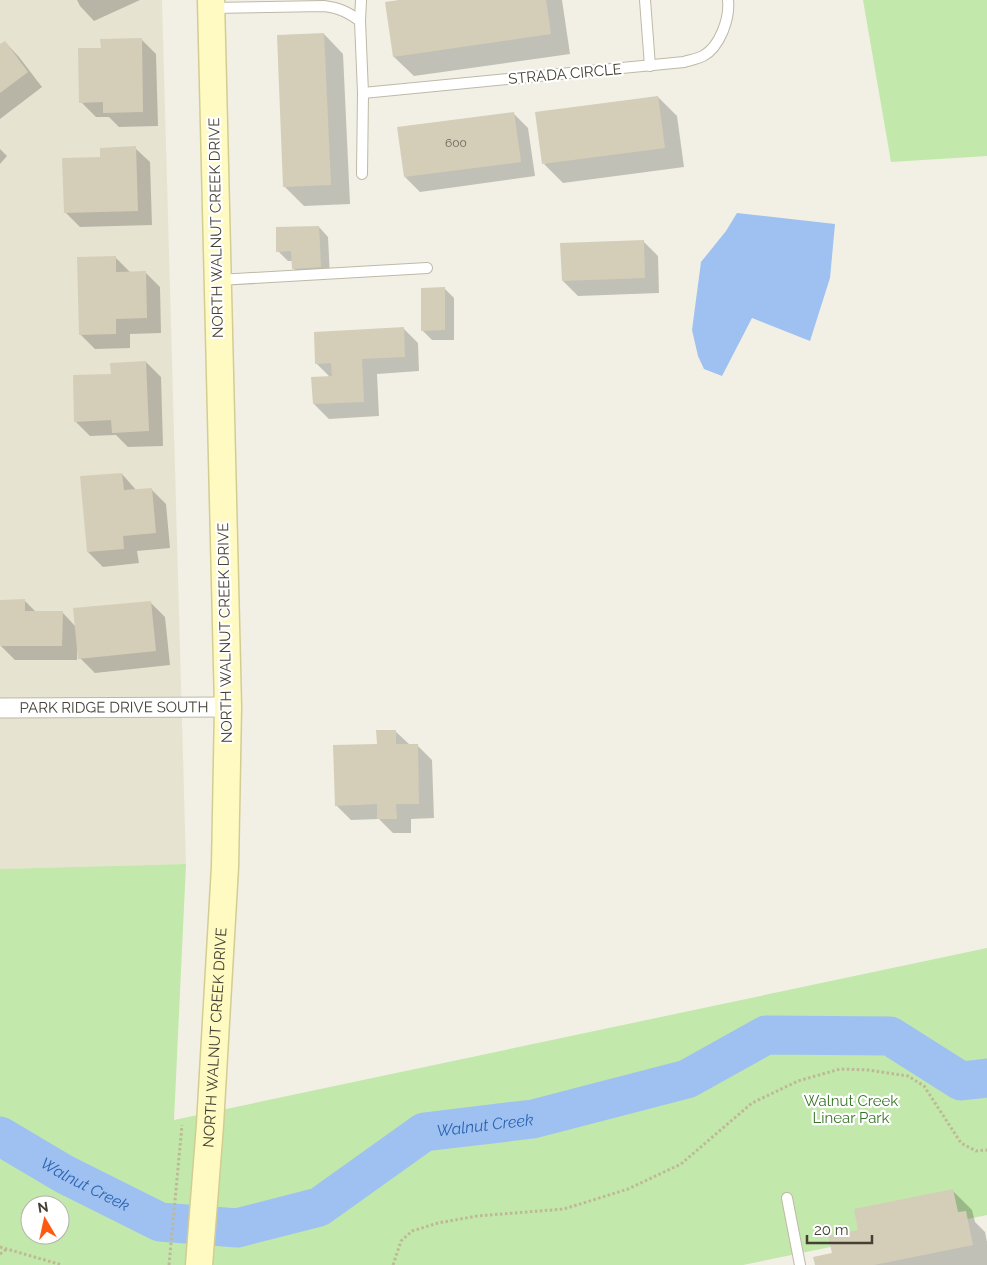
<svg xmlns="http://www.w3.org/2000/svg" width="987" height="1265" font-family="Raleway,sans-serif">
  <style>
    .residential { fill: #e6e3d1 }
    .green { fill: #c2e8ab; fill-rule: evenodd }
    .water { fill: #9ec1f1 }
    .shadow { fill: #0003 }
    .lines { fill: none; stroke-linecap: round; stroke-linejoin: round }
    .river { stroke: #9ec1f1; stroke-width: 39 }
    .building { fill: #d4ceb9 }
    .lane-casing { stroke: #beb9a6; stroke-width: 12 }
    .street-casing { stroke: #beb9a6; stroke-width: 21 }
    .secondary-casing { stroke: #d3cd92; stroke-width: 29 }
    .path { stroke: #bfb897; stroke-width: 3; stroke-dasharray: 2.5 2.5; stroke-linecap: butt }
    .lane { stroke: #fff; stroke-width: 10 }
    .street { stroke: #fff; stroke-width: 19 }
    .secondary { stroke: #fffac1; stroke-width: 26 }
    .labels { text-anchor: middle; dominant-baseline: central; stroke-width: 4.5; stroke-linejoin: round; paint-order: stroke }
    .number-label { font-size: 12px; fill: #686455 }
    .street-label { font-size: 15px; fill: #444034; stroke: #fff }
    .park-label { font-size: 15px; fill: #387627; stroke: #fff }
    .water-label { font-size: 16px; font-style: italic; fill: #2c63b1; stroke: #fff }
  </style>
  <rect width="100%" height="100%" fill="#f2f0e4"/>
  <polygon class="residential" points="0,0 162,0 186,864 0,869"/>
  <g class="green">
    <polygon points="863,0 987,0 987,156 891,162"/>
    <path d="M186,864L174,1120L987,948V1215L743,1265H0V869ZM30,1205H60V1235H30Z"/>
  </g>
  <polygon class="water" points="737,213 835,224 830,278 810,341 752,318 722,376 704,369 698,356 692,330 701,262 726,231"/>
  <g class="shadow">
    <polygon points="77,0 140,0 94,21 80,6"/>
    <polygon points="408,0 562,0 570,54 414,76 394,57"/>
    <polygon points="324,34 343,54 350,204 304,206 284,186"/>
    <polygon points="141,39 156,54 158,126 119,127 109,117 96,117 81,102 102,49"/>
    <polygon points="5,42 19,57 42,87 0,119 0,46"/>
    <polygon points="658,97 677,116 684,167 563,183 544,164"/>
    <polygon points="513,113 528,128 535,176 420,192 405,177"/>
    <polygon points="135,148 150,162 152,225 80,227 65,212 102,158"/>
    <polygon points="0,149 7,156 0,164"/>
    <polygon points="319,227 328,237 330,277 303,278 293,268 293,261 288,261 278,251"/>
    <polygon points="643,241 658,256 659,293 578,296 563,281"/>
    <polygon points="115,257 130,272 145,272 160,287 161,333 130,334 130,348 95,349 80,334"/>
    <polygon points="444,288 454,298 454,340 432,340 422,330"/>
    <polygon points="403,328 418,343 419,371 377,374 379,416 329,419 314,404 330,377 316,363"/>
    <polygon points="146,362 161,377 163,446 128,447 116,435 90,436 75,421 112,375"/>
    <polygon points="122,474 137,491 152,490 166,504 170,548 137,551 139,563 103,567 88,552"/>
    <polygon points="25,601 36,612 62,612 76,627 150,602 165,617 170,665 95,673 80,658 79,648 77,648 77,660 15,660 0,645"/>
    <polygon points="395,731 410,745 417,745 432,760 434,818 411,819 411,833 393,833 379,819 351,820 336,805 378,745"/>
    <polygon points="953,1191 972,1210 975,1222 985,1232 987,1242 987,1265 816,1265 833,1254 859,1231"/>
  </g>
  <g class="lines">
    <path class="river" id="s1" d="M0,1136L64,1174L160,1222L237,1228L319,1207L424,1132L533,1119L687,1079L766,1035L890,1036L961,1081L987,1078"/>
  </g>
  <g class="building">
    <polygon points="399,0 546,0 551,34 393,57 385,2"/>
    <polygon points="324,33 331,185 283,187 277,35"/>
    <polygon points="142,38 143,112 103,113 103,102 79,103 78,48 101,48 100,39"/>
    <polygon points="5,41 28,72 0,93 0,44"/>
    <polygon points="658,96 665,148 542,164 535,112"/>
    <polygon points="514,112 521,162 404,177 397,127"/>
    <polygon points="136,146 138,211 64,213 62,158 100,157 100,148"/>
    <polygon points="319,226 321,267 292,269 291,251 276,252 276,227"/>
    <polygon points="644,240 645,278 562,281 560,243"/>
    <polygon points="116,256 116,272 146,271 147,318 116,319 116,334 79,335 77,257"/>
    <polygon points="445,287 445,330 421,331 421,288"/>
    <polygon points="404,327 405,357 362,359 364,402 313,404 311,377 332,376 331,363 315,364 314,332"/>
    <polygon points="146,361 149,431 112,433 111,420 74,422 73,375 111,374 110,363"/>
    <polygon points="122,473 124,490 152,488 156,533 123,536 124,549 87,552 80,476"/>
    <polygon points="25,599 25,611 63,611 62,646 0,646 0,600"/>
    <polygon points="151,601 156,651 78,659 73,608"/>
    <polygon points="376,730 396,730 396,744 418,744 419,804 396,804 397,819 377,819 377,804 335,806 333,745 377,744"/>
    <polygon points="953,1189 958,1212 966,1211 973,1245 874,1265 815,1265 813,1257 832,1253 828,1236 858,1230 854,1209"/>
  </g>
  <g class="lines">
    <g class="lane-casing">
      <g id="lane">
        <polyline points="361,0 360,21 363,93 362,174"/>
        <polyline points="645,0 650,66"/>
        <path d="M212,8L324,6C339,8 348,12 360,21"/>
        <path d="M363,93L684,62C690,60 697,59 703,56C720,47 730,18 728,0"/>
        <polyline points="219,280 427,268"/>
        <polyline points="787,1198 800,1265"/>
      </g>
    </g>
    <g class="street-casing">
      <g id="street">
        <path id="s2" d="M0,708L228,707"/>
      </g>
    </g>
    <g class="secondary-casing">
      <g id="secondary">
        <path id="s3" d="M199,1265L210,1125L225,867L228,707L211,0"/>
      </g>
    </g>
    <g class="path">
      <polyline points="0,1247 62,1265"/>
      <polyline points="0,1254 7,1249"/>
      <polyline points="169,1265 182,1125"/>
      <polyline points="393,1265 401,1241 412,1231 438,1223 477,1216 564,1209 628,1189 681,1164 752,1103 798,1081 840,1069 868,1070 908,1076 924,1086 961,1143 976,1151 987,1150"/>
    </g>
    <use href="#lane" class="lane"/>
    <use href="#street" class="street"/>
    <use href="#secondary" class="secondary"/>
  </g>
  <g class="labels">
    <g class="number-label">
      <text x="456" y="143">600</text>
    </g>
    <g class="street-label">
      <text transform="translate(565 74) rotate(-5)">STRADA CIRCLE</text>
      <text transform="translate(216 228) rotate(-91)">NORTH WALNUT CREEK DRIVE</text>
      <text transform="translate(225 633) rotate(-91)">NORTH WALNUT CREEK DRIVE</text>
      <text stroke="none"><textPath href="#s2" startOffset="114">PARK RIDGE DRIVE SOUTH</textPath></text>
      <text stroke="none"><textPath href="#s3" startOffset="228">NORTH WALNUT CREEK DRIVE</textPath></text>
    </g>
    <g class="park-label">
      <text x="851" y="1101">Walnut Creek<tspan x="851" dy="17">Linear Park</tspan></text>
    </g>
    <g class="water-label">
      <text stroke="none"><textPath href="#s1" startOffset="534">Walnut Creek</textPath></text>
      <text stroke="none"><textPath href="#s1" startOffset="98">Walnut Creek</textPath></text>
    </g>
  </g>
  <g transform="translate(45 1220) rotate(351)"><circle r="24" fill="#ffffff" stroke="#b4b3ae"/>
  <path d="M0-4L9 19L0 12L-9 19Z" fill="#fd5a10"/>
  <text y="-8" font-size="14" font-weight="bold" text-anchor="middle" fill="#444034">N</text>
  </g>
  <path d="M807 1235v8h65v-8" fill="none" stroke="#444034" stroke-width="2.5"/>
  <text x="814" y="1235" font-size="15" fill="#444034" stroke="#ffffff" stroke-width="4" paint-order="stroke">20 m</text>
</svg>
